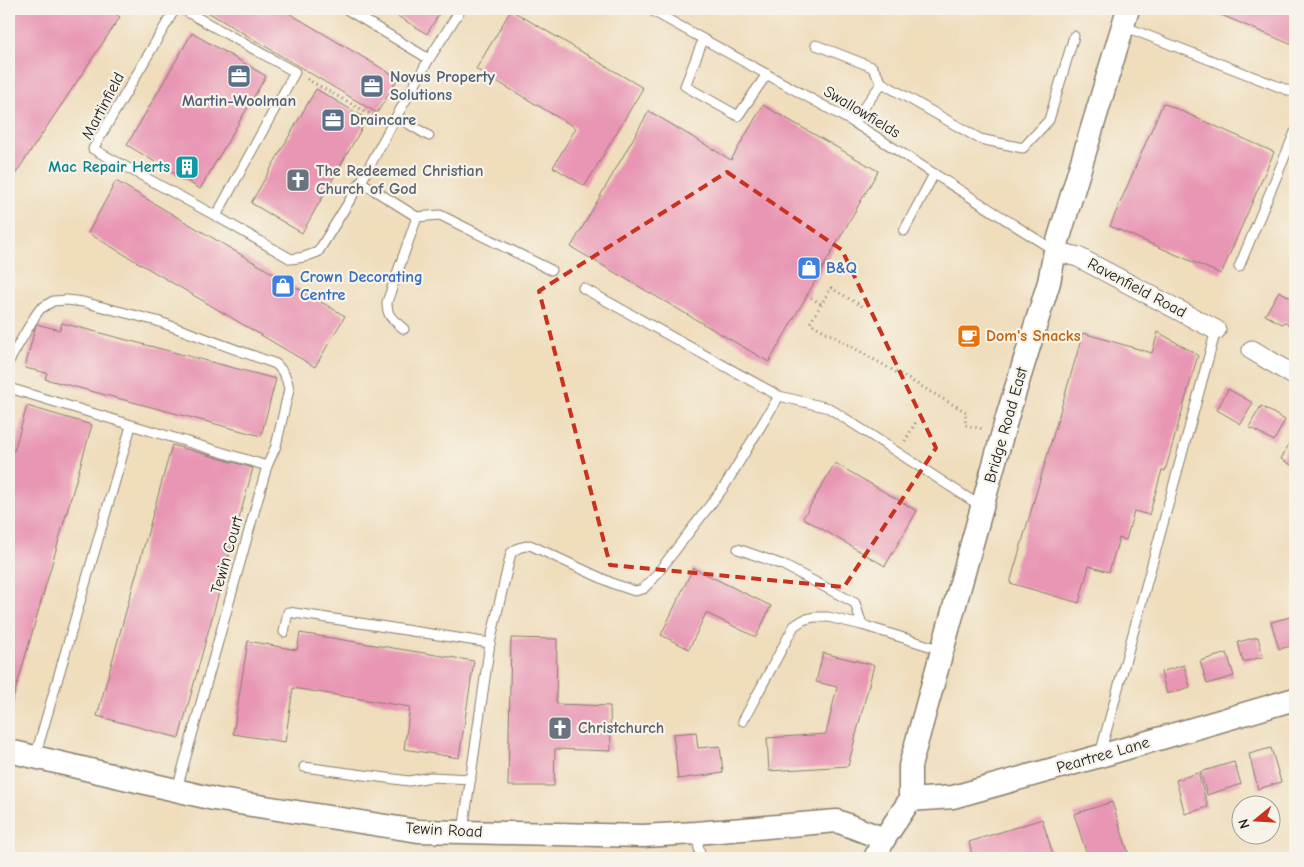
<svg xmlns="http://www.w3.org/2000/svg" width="1304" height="867" font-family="'Comic Neue',sans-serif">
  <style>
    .building { fill: #e896b4 }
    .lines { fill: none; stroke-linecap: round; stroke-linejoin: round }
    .service-casing { stroke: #867c6c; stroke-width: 11 }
    .minor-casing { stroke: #867c6c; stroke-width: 21 }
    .tertiary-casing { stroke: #867c6c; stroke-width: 25 }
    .path { stroke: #867c6c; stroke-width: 3; stroke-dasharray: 1 4; stroke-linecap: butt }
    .service { stroke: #fff; stroke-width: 9 }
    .minor { stroke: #fff; stroke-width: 19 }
    .tertiary { stroke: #fff; stroke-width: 22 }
    .marked { fill: none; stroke: #c8321e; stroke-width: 4; stroke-dasharray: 10 6; stroke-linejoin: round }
    .labels { text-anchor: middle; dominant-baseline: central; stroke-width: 4.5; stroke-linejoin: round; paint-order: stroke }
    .service-label { font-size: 16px; font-weight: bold; fill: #4e5e75; stroke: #f7f3e8; text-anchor: start }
    .street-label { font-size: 16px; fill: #1c1c1c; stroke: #f7f3e8 }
    .culture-label { font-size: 16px; font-weight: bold; fill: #0d838f; stroke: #f7f3e8; text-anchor: end }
    .worship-label { font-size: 16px; font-weight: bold; fill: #5b616d; stroke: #f7f3e8; text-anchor: start }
    .shop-label { font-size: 16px; font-weight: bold; fill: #366cbe; stroke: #f7f3e8; text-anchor: start }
    .food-label { font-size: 16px; font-weight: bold; fill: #c56008; stroke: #f7f3e8; text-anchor: start }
  </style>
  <rect width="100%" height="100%" fill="#f7f3e8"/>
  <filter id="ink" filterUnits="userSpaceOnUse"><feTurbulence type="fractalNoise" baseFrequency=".02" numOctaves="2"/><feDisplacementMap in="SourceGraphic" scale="10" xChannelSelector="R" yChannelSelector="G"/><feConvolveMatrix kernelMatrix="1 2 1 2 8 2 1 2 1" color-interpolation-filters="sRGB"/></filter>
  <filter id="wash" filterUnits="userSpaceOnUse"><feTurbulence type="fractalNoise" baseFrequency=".0096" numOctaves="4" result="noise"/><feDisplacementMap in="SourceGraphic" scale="20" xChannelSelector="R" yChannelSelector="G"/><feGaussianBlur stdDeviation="1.12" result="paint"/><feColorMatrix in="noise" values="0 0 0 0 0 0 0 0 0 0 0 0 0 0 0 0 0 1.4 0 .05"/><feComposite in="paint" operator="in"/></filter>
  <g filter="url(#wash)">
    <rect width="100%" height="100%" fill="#efddbc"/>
    <g id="blocks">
      <g class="building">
        <polygon points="9,9 108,9 120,17 12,179 9,177"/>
        <polygon points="208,9 282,9 398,78 377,113 206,11"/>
        <polygon points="386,9 442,9 427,34"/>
        <polygon points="1207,9 1295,9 1295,46"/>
        <polygon points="511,10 643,88 585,186 553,167 576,128 476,69"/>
        <polygon points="192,33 266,76 200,189 127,145"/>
        <polygon points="316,89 367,119 302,233 251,203"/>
        <polygon points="1163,103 1274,152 1221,274 1110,226"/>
        <polygon points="763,105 878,171 769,362 571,247 649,111 731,160"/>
        <polygon points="116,181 345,316 315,367 88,233"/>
        <polygon points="1279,291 1295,300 1294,304 1295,304 1295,329 1284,322 1282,324 1265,315"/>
        <polygon points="62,323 276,379 261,436 45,379 47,373 25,368 36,324 60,330"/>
        <polygon points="1158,332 1198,355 1165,471 1162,470 1149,515 1134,511 1126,540 1119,538 1109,572 1089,566 1079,603 1010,583 1083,333 1152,353"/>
        <polygon points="1228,389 1253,403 1241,424 1217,410"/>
        <polygon points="27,406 92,425 11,706 9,705 9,449 14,451"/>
        <polygon points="1261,406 1285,420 1274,441 1249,427"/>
        <polygon points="1291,440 1295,442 1295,467 1281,459"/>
        <polygon points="172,445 253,468 179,738 97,716"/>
        <polygon points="835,463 917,511 885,566 803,518"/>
        <polygon points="693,568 771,606 756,637 706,613 689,649 661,635"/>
        <polygon points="1294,616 1295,620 1295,645 1279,649 1271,622"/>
        <polygon points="300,633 474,661 459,758 404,749 410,707 293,688 285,742 233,734 248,641 297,650"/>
        <polygon points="1258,637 1263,657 1243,662 1238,642"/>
        <polygon points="511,638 557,639 556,704 610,706 611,751 555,749 554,786 508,786"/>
        <polygon points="823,653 874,665 848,766 769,771 767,738 826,734 837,687 816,682"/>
        <polygon points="1227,653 1234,676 1207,684 1200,661"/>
        <polygon points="1184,665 1190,687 1167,694 1161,672"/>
        <polygon points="696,732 698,748 720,746 723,773 678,779 673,734"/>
        <polygon points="1271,748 1281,782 1258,789 1249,754"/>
        <polygon points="1234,762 1241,784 1207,795 1200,772"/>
        <polygon points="1198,773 1208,807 1185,814 1176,780"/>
        <polygon points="1112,802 1130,858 1088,858 1074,814"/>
        <polygon points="1042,819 1054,858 973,858 969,842"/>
      </g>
    </g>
  </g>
  <g filter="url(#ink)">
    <use href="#blocks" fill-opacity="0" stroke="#867c6c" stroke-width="1"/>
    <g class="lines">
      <g class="service-casing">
        <g id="service">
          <polyline points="175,9 93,149 216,216 291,259 304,257 318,252 361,182 391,126 429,59 461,9"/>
          <polyline points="182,9 295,72 216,216"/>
          <polyline points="346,9 429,59"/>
          <polyline points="649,9 853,122 1055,251"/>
          <polyline points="1123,26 1295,93"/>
          <polyline points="703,40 685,86 738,116 767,74"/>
          <polyline points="816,45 872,67 882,83"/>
          <polyline points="397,117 429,136"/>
          <polyline points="853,122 882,83 980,139 1023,148 1049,120 1074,36"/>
          <polyline points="361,182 417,217 440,215 551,270"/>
          <polyline points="904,231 934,174"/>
          <polyline points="1239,267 1295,132"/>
          <polyline points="583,288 779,396 829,408 982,507"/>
          <path d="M404,329C393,319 387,318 387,302L417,217"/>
          <path d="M9,361L35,316L40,309L53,301L67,300L83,302L157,321L276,364C284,372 287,378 289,389L276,446L267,466"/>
          <polyline points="9,388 267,466 177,789"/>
          <polyline points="738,549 783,565 855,603 862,625"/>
          <polyline points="284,632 288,612 490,643"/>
          <polyline points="743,721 794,626 803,620 814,617 828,617 862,625 942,650"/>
          <polyline points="1100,754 1216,330"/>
          <polyline points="35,757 131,426"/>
          <polyline points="304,767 409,781 431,777 471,779"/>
          <polyline points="463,831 490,643 511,553 518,548 530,545 614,584 635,591 643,589 653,579 724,487 779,396"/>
          <polyline points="696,834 701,858"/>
        </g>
      </g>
      <g class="minor-casing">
        <g id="minor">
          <polyline points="1055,251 1078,257 1216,330"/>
          <polyline points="1252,350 1295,376"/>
        </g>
      </g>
      <g class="tertiary-casing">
        <g id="tertiary">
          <polyline points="9,751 214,799 418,831 643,836 696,833 837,821 884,839"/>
          <polyline points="910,800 953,797 1100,756 1295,699"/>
          <polyline points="875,858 884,839 910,800 910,766 1008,414 1049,282 1055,251 1128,9"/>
        </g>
      </g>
      <g class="path">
        <polyline points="307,79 380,120"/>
        <polyline points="807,295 821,304"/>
        <polyline points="862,306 831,288 810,323 966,412 965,425 983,429"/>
        <polyline points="905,441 917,420"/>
      </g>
      <use href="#service" class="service"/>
      <use href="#minor" class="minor"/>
      <use href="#tertiary" class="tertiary"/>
    </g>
  </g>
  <path class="marked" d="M727,172L842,250L936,448L844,587L610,565L539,291Z"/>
  <defs>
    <g id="office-square" transform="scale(1.25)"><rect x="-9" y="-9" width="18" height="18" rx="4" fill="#5c6f8a" stroke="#f7f3e8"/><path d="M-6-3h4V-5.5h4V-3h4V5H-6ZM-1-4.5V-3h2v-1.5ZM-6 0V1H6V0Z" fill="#fff"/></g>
    <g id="building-square" transform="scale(1.25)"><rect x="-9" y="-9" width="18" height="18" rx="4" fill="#0f9aa8" stroke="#f7f3e8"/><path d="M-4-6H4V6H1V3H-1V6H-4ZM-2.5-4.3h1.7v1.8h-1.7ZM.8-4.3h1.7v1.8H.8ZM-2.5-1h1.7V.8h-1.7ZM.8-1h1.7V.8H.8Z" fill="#fff"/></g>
    <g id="church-square" transform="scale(1.25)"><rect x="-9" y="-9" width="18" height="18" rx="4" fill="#6b7280" stroke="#f7f3e8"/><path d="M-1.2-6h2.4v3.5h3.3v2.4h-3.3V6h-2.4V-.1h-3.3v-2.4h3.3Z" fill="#fff"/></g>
    <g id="shop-square" transform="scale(1.25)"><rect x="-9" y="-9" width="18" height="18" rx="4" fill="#3f7fe0" stroke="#f7f3e8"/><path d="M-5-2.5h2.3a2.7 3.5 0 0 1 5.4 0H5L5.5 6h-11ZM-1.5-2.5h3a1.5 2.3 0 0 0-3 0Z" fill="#fff"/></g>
    <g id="cafe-square" transform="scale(1.25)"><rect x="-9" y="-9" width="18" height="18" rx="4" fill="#e8710a" stroke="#f7f3e8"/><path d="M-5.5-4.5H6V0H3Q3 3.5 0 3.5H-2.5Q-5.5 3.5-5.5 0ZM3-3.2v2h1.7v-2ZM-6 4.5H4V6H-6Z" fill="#fff"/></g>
  </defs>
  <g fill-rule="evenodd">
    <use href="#office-square" x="239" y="76"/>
    <use href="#office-square" x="372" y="86"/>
    <use href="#office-square" x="333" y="120"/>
    <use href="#building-square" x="187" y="167"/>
    <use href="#church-square" x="298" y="180"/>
    <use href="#shop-square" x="809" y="268"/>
    <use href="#shop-square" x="283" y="286"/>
    <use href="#cafe-square" x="969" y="336"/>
    <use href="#church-square" x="560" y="728"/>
  </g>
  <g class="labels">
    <g class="service-label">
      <text x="390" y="77">Novus Property<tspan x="390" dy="18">Solutions</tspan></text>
      <text x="239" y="101" text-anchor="middle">Martin-Woolman</text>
      <text x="350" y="120">Draincare</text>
    </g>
    <g class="street-label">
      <text transform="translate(103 106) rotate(-62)">Martinfield</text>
      <text transform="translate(862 112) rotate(31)">Swallowfields</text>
      <text transform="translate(1137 288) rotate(28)">Ravenfield Road</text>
      <text transform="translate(1006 425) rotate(-74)">Bridge Road East</text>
      <text transform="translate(227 555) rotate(-74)">Tewin Court</text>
      <text transform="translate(1103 755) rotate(-16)">Peartree Lane</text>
      <text transform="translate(444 830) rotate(3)">Tewin Road</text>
    </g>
    <g class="culture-label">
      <text x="170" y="167">Mac Repair Herts</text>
    </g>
    <g class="worship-label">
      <text x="316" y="171">The Redeemed Christian<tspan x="316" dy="18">Church of God</tspan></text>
      <text x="578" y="728">Christchurch</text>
    </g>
    <g class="shop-label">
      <text x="826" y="268">B&amp;Q</text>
      <text x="300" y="277">Crown Decorating<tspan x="300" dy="18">Centre</tspan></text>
    </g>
    <g class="food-label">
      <text x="986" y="336">Dom's Snacks</text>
    </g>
  </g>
  <rect width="1304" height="867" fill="none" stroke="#f7f3e8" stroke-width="30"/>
  <g transform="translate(1256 820) rotate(252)"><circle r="24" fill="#f7f3e8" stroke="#9f9d96"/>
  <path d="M0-4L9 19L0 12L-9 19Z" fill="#c8321e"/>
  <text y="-8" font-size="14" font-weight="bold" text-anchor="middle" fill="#1c1c1c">N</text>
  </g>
</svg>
